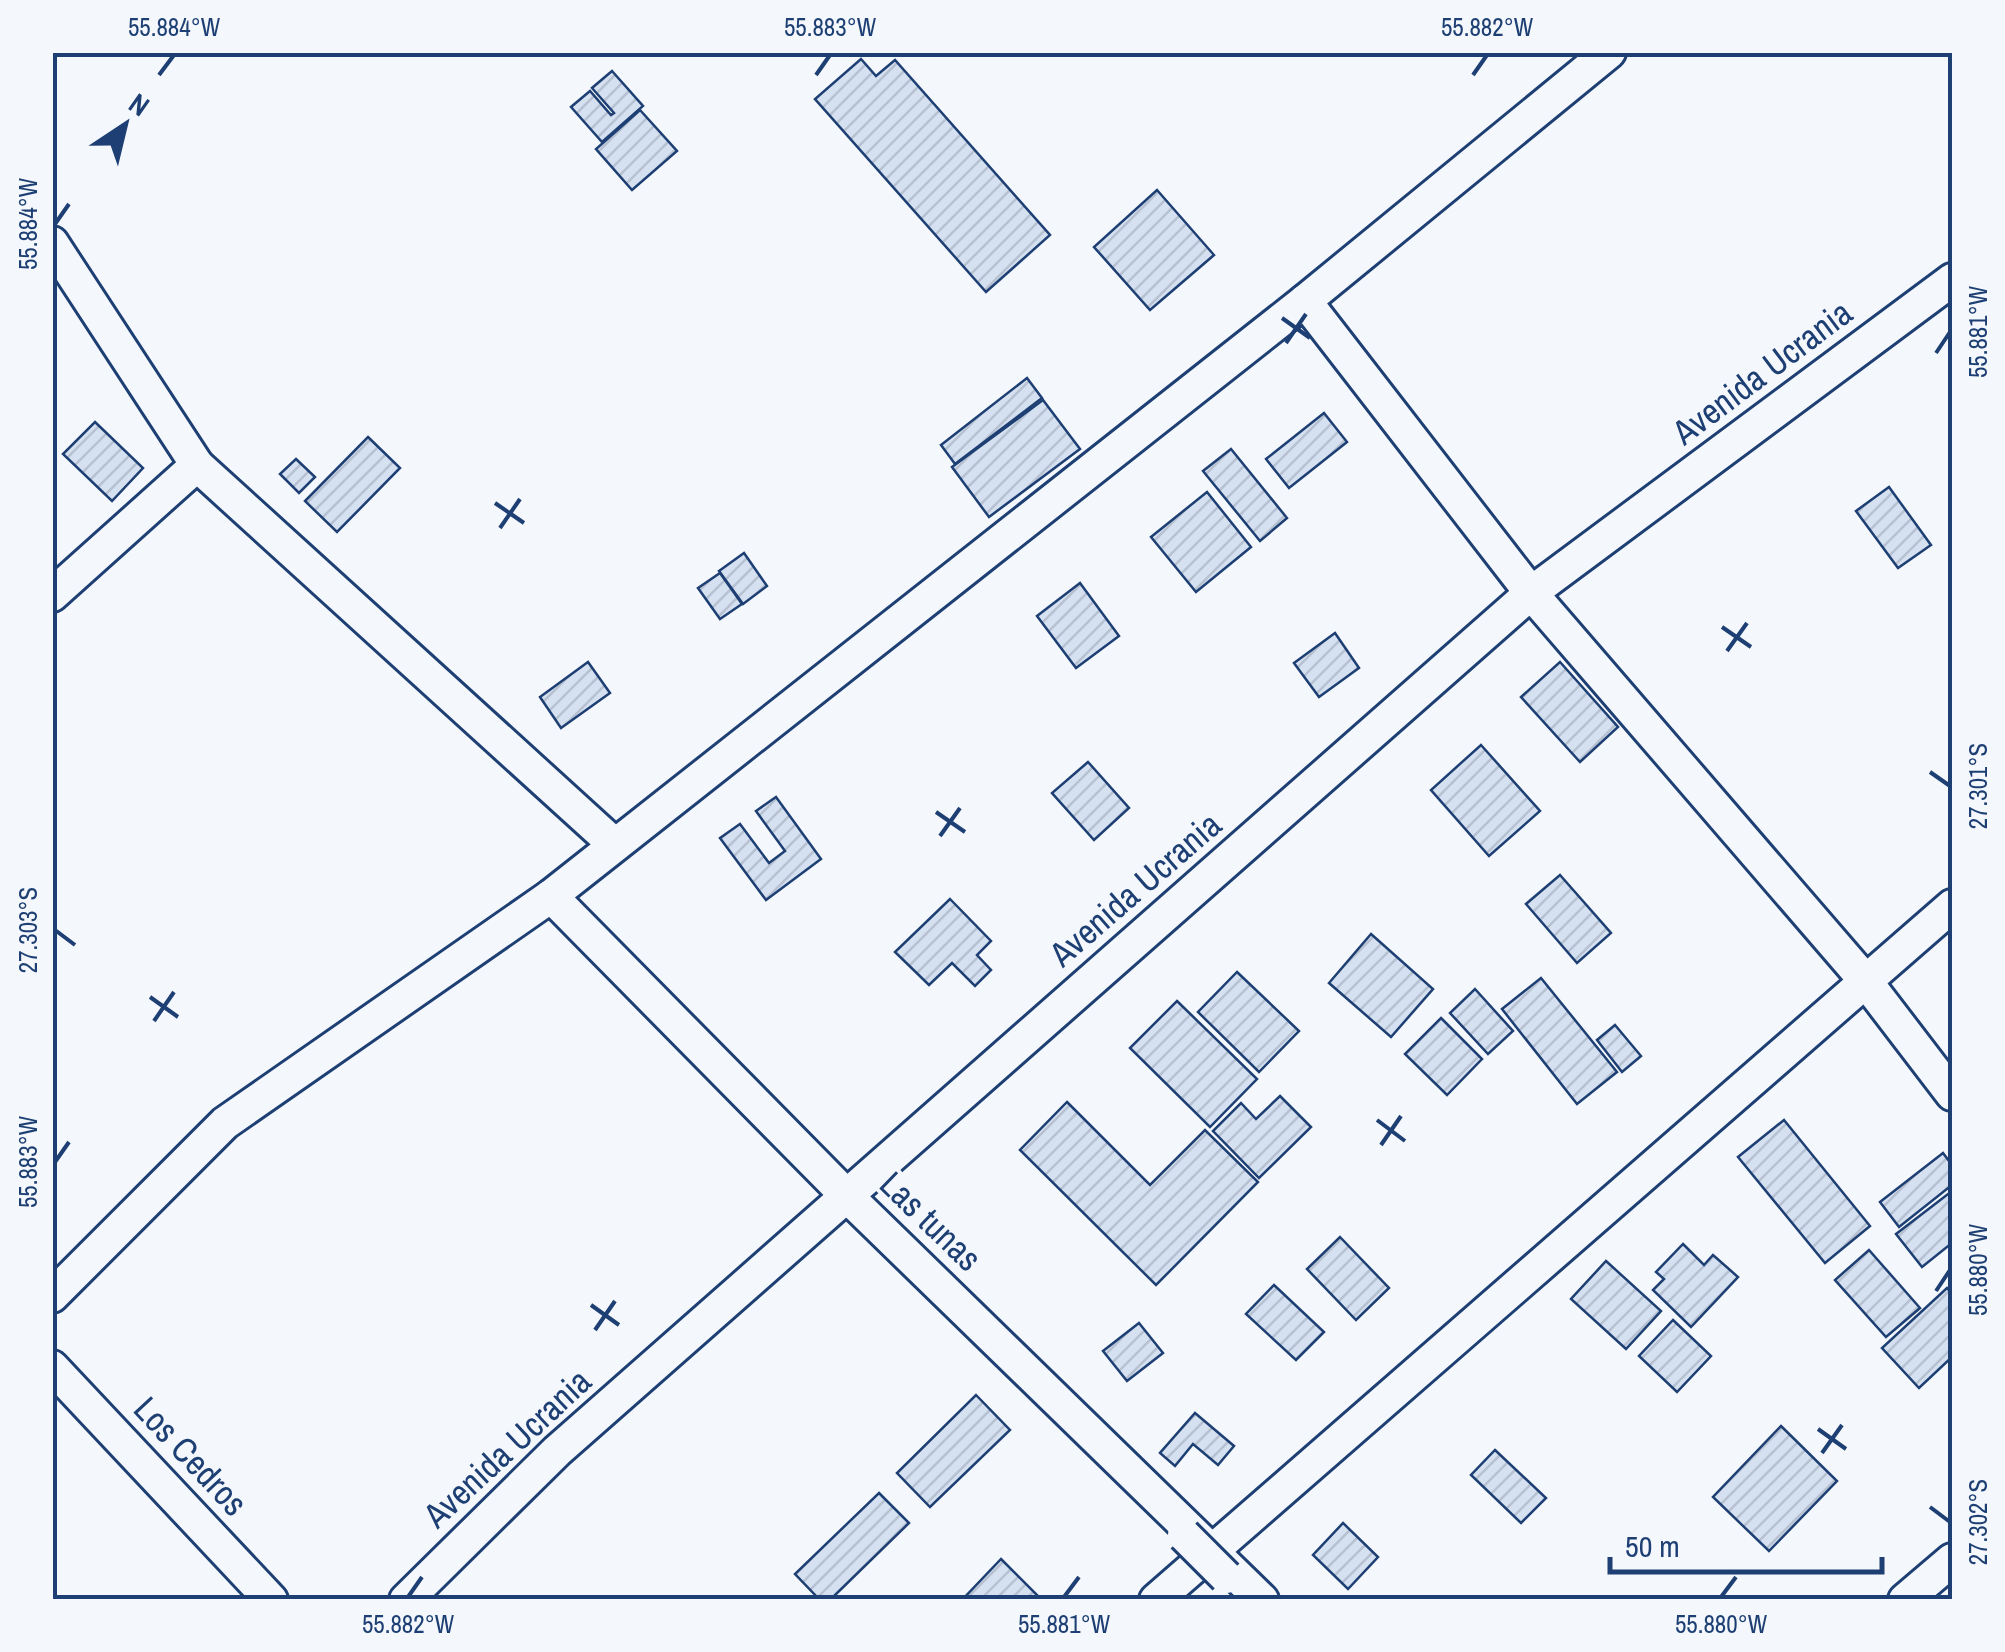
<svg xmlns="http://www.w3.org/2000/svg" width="2005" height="1652" font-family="'Archivo Narrow',sans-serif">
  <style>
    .building { fill: url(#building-hatch); stroke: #1d3f73; stroke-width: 2.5 }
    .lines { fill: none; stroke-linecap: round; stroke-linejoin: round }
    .minor-casing { stroke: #1d3f73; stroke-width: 38 }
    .minor { stroke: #f4f7fb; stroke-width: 32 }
    .minor-bridge-casing { stroke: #1d3f73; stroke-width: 38; stroke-linecap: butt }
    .minor-bridge { stroke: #f4f7fb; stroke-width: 32 }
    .ticks { fill: none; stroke: #1d3f73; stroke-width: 4 }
    .labels { text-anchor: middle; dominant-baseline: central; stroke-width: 8; stroke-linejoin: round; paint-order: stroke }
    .street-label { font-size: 35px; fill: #1d3f73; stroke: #f4f7fb }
    .neatline { fill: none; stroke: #1d3f73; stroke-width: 4 }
    .ticks-label { font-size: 25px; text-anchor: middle; fill: #1d3f73 }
  </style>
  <defs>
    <pattern id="building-hatch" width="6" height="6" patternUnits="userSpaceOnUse" patternTransform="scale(2.5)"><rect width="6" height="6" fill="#d5e0f0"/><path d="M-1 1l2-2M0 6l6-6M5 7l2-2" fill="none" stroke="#b6c1d1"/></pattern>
  </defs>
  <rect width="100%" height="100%" fill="#f4f7fb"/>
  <g class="building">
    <polygon points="861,59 876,76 895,60 1050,235 986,292 815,99"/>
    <polygon points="612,71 643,106 602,142 571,107 590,91 611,115 614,113 592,88"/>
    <polygon points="640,110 677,151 632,190 596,149"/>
    <polygon points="1157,190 1214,255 1150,310 1094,247"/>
    <polygon points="1027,378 1042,398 955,464 941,445"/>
    <polygon points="1043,400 1080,449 989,517 952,467"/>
    <polygon points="1324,413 1347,442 1289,488 1266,459"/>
    <polygon points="95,422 143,468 112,501 63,454"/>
    <polygon points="368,437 400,468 337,532 305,501"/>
    <polygon points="1231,449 1287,518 1260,541 1203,471"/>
    <polygon points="296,459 315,477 299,493 280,474"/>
    <polygon points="1889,487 1931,545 1898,568 1856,511"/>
    <polygon points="1207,492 1251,547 1196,592 1151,537"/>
    <polygon points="744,553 767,586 743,604 719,571"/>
    <polygon points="720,573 742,604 720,619 698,588"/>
    <polygon points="1080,583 1119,636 1076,668 1037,616"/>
    <polygon points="1335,633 1359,668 1319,697 1294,663"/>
    <polygon points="588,662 610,693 561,728 540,697"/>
    <polygon points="1560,662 1618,727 1580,762 1521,697"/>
    <polygon points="1481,745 1540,811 1489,856 1431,790"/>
    <polygon points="1088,762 1129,808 1094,840 1052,793"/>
    <polygon points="776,797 821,859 766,900 720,838 740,824 769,863 785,851 756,811"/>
    <polygon points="1560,875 1611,933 1577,963 1526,904"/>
    <polygon points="950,899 991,941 977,955 991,970 975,986 952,963 929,985 895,952"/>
    <polygon points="1371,934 1433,989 1391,1037 1329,983"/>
    <polygon points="1237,972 1299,1031 1259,1072 1198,1012"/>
    <polygon points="1541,978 1617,1072 1577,1104 1502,1009"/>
    <polygon points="1475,989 1513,1031 1488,1054 1450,1013"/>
    <polygon points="1177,1001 1257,1079 1210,1127 1130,1048"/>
    <polygon points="1441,1018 1482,1059 1447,1095 1405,1054"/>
    <polygon points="1615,1025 1641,1056 1622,1072 1597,1040"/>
    <polygon points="1280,1096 1311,1127 1259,1178 1213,1131 1241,1103 1256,1119"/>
    <polygon points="1067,1102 1150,1185 1205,1130 1258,1182 1156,1285 1020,1150"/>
    <polygon points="1784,1120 1870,1226 1825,1263 1738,1157"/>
    <polygon points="1943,1153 1952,1165 1952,1185 1899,1227 1880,1202"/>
    <polygon points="1952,1191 1952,1243 1922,1267 1896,1234"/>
    <polygon points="1340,1237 1389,1288 1356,1320 1307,1269"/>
    <polygon points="1683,1244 1704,1265 1713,1255 1738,1277 1691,1327 1653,1290 1664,1279 1656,1272"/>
    <polygon points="1869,1250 1920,1308 1886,1337 1835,1280"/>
    <polygon points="1606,1261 1661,1311 1626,1349 1571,1299"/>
    <polygon points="1274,1285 1324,1332 1296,1360 1246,1314"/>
    <polygon points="1947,1288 1952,1293 1952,1357 1919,1388 1882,1348"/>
    <polygon points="1673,1320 1711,1356 1677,1392 1639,1356"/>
    <polygon points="1139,1323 1163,1353 1127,1381 1103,1351"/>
    <polygon points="976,1395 1010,1430 930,1507 897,1473"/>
    <polygon points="1195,1413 1234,1446 1218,1465 1193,1444 1175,1466 1160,1453"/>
    <polygon points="1781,1426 1837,1481 1769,1551 1713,1497"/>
    <polygon points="1495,1450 1546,1498 1521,1523 1471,1475"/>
    <polygon points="879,1493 909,1523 830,1600 820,1600 795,1574"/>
    <polygon points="1343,1523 1378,1557 1348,1589 1313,1555"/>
    <polygon points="1001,1559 1042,1600 962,1600"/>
  </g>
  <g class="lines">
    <g class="minor-casing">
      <g id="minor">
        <polyline points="52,243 197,465 615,845"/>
        <polyline points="1305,301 1531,593 1864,979 1952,1094"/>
        <polyline points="52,595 197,465"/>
        <polyline points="551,896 847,1196 1262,1600"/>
        <polyline points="52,1296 225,1123 551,896 1305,301 1609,52"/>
        <polyline points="52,1367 271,1600"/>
        <polyline points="406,1600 557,1451 1531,593 1952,280"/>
        <polyline points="1156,1600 1952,906"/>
        <polyline points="1905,1600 1952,1560"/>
      </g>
    </g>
    <use href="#minor" class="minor"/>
    <g class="minor-bridge-casing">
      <polyline id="minor-bridge" points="1184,1535 1226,1577"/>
    </g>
    <use href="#minor-bridge" class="minor-bridge"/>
  </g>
  <path class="ticks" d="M159,75L174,55M816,75L830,55M1473,75L1487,55M55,224L69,204M1282,318L1310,338M1286,343L1306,314M1936,353L1950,332M495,503L524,523M500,528L520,499M1722,627L1751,647M1727,651L1747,623M1930,772L1950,786M936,812L965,832M940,836L960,808M55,930L75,945M150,997L178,1017M154,1021L174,992M1377,1120L1405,1141M1381,1145L1401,1116M55,1162L69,1142M1936,1291L1950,1270M591,1305L619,1325M595,1330L615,1301M1818,1429L1846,1449M1822,1453L1842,1425M1930,1507L1950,1522M408,1597L422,1577M1064,1597L1079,1577M1721,1597L1736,1577"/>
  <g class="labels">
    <g class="street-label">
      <text transform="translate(1762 372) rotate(-37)">Avenida Ucrania</text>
      <text transform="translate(1135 889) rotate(-41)">Avenida Ucrania</text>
      <text transform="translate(931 1221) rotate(44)">Las tunas</text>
      <text transform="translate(507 1448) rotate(-43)">Avenida Ucrania</text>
      <text transform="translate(191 1456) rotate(47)">Los Cedros</text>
    </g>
  </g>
  <rect width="2005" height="1652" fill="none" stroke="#f4f7fb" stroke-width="110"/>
  <g transform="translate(125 125) rotate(35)" stroke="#f4f7fb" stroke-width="8" paint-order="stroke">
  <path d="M0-8L18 38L0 25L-18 38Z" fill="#1d3f73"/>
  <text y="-15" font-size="28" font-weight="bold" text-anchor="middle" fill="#1d3f73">N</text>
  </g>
  <path d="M1610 1557v15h272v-15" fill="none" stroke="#1d3f73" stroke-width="5"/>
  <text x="1625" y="1557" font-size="30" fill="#1d3f73" stroke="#f4f7fb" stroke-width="8" paint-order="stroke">50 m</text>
  <rect x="55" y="55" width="1895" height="1542" class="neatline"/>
  <g class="ticks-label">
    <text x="174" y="36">55.884°W</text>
    <text x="830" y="36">55.883°W</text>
    <text x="1487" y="36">55.882°W</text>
    <text transform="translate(28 224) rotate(-90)" y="9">55.884°W</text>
    <text transform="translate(1978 332) rotate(-90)" y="9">55.881°W</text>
    <text transform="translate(1978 786) rotate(-90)" y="9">27.301°S</text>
    <text transform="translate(28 930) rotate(-90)" y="9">27.303°S</text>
    <text transform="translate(28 1162) rotate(-90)" y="9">55.883°W</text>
    <text transform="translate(1978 1270) rotate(-90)" y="9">55.880°W</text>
    <text transform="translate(1978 1522) rotate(-90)" y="9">27.302°S</text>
    <text x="408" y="1633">55.882°W</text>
    <text x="1064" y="1633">55.881°W</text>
    <text x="1721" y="1633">55.880°W</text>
  </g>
</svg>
